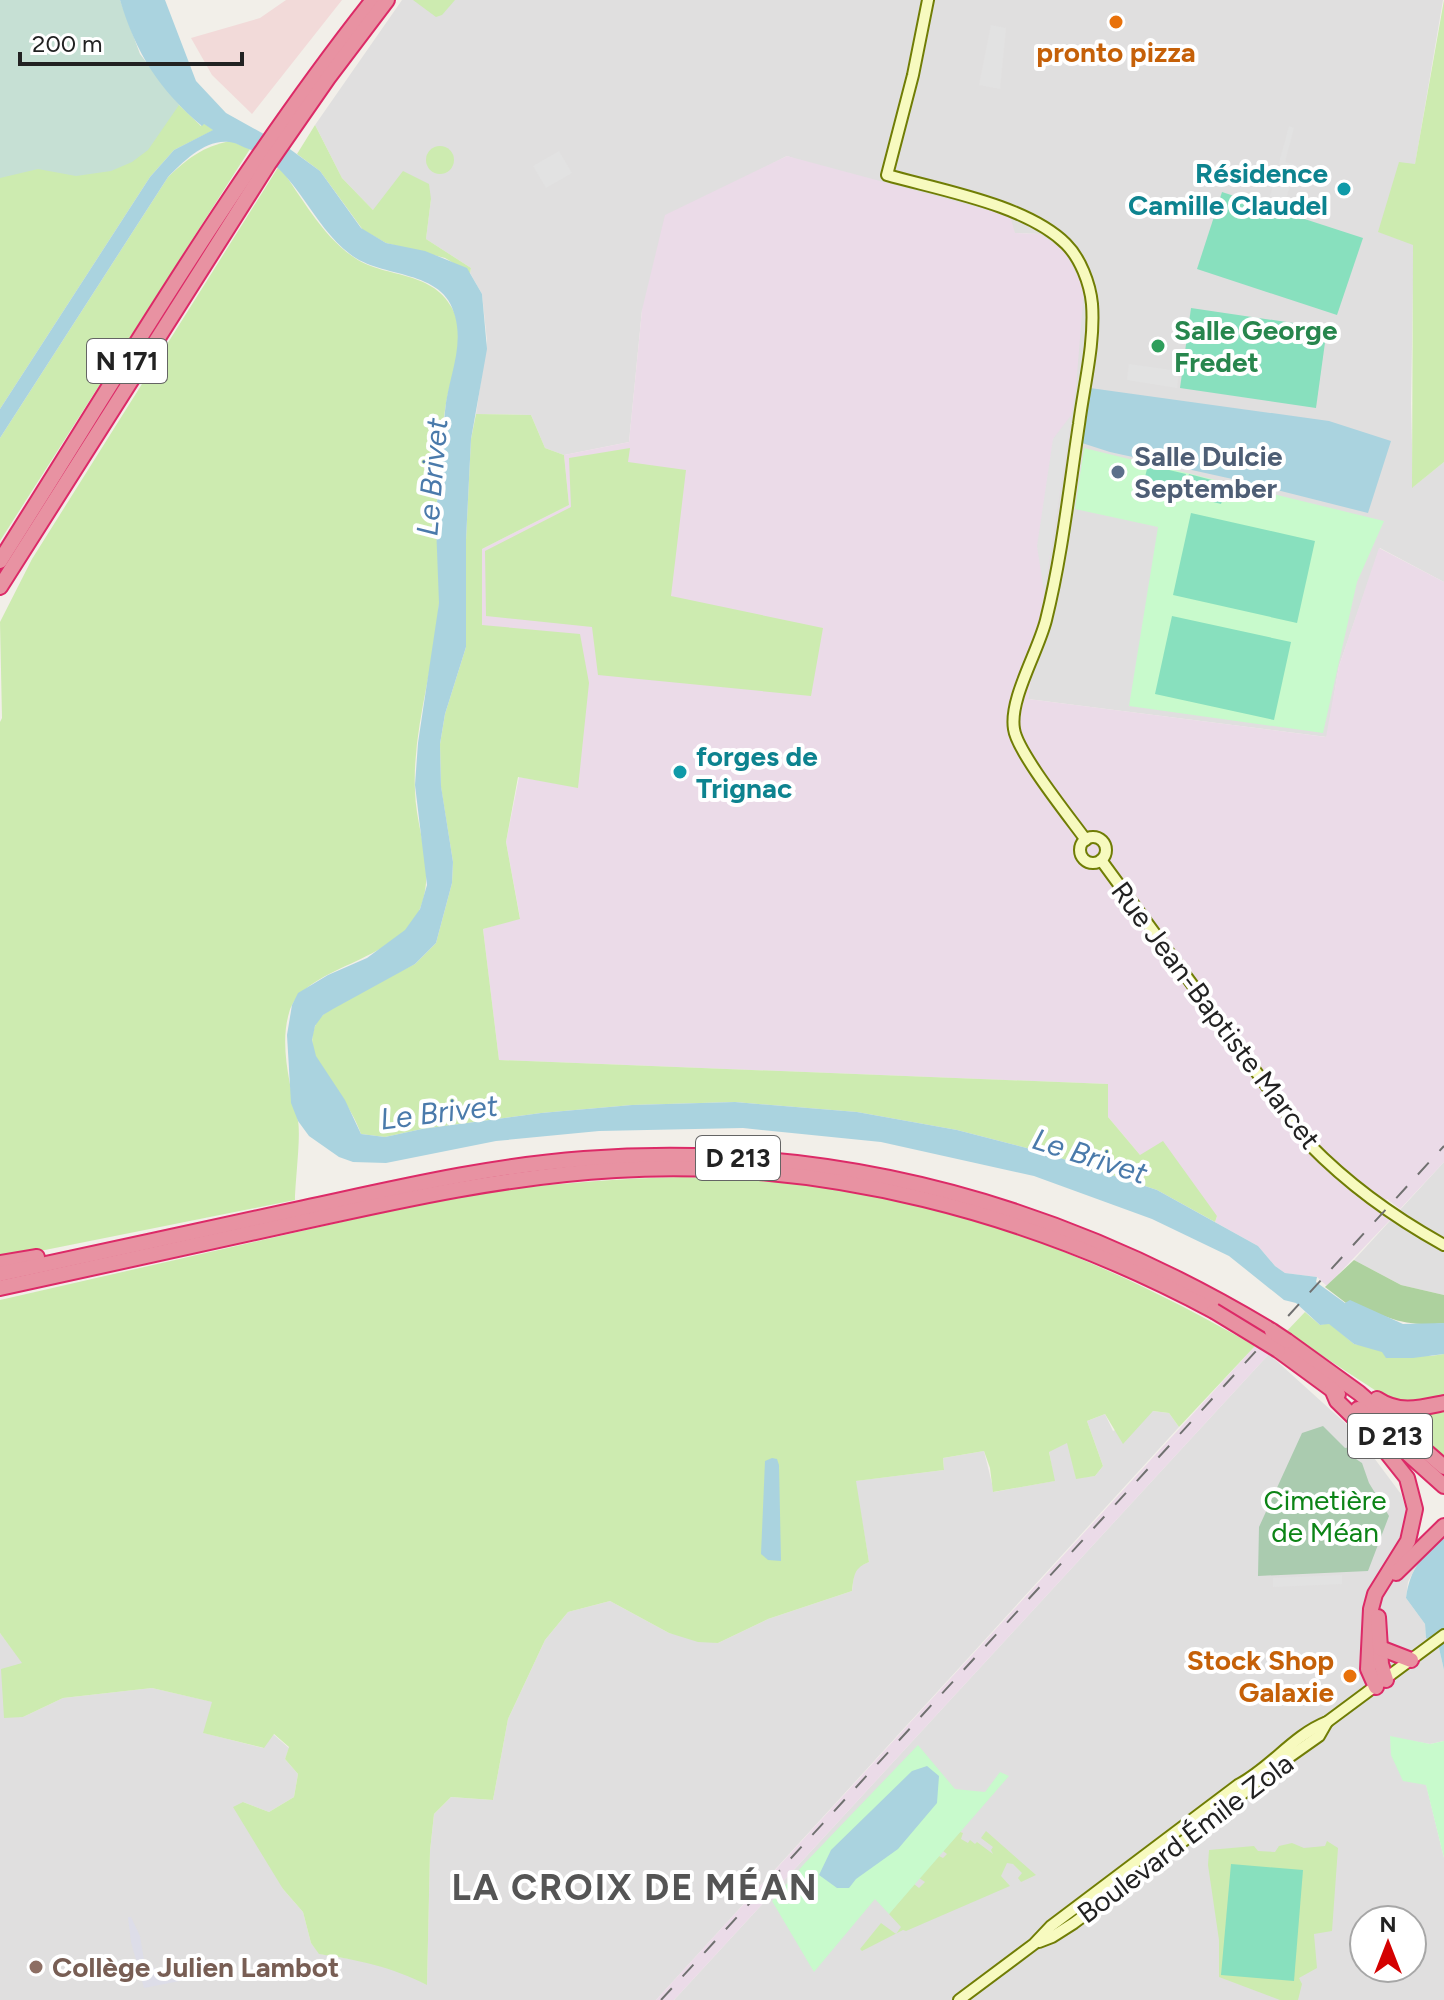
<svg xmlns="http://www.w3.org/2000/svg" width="1444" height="2000" font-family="Figtree,sans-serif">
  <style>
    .residential { fill: #e0dfdf; fill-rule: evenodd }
    .commercial { fill: #f2dad9 }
    .industrial { fill: #ebdbe8 }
    .grass { fill: #cdebb0 }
    .forest { fill: #add19e }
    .wetland { fill: #c6e0d4 }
    .cemetery { fill: #aacbaf }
    .park { fill: #c8facc }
    .pitch { fill: #88e0be }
    .parking { fill: #e2e2e2 }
    .plaza { fill: #dddde8 }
    .water { fill: #aad3df }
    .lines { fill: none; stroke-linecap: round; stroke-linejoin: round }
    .secondary-casing { stroke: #707d05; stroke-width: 14 }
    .highway-casing { stroke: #dc2a67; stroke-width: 18 }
    .secondary { stroke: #f7fabf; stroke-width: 10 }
    .highway { stroke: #e892a2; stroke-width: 14 }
    .rail { stroke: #707070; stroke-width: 2; stroke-dasharray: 16 16; stroke-linecap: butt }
    .highway-bridge-casing { stroke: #dc2a67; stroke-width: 18; stroke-linecap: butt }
    .highway-bridge { stroke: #e892a2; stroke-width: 14 }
    .food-dot { fill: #e8710a; stroke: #fff; stroke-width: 3 }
    .culture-dot { fill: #0f9aa8; stroke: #fff; stroke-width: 3 }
    .leisure-dot { fill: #2e9e5b; stroke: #fff; stroke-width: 3 }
    .service-dot { fill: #5c6f8a; stroke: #fff; stroke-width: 3 }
    .education-dot { fill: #8d6e63; stroke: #fff; stroke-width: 3 }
    .labels { text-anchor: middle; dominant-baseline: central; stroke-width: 8; stroke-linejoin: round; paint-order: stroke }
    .shield { fill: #fff; stroke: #646464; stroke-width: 2 }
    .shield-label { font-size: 26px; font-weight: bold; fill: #222 }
    .food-label { font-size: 28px; font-weight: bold; fill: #c56008; stroke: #fff }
    .culture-label { font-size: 28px; font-weight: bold; fill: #0d838f; stroke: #fff; text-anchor: end }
    .leisure-label { font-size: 28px; font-weight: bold; fill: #27864d; stroke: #fff; text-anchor: start }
    .service-label { font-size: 28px; font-weight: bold; fill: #4e5e75; stroke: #fff; text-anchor: start }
    .street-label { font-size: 28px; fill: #222; stroke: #fff }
    .park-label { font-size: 28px; fill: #0c8416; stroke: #fff }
    .education-label { font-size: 28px; font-weight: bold; fill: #785e54; stroke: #fff; text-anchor: start }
    .water-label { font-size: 30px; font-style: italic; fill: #4a7aab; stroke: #fff }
    .district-label { font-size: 36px; font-weight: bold; letter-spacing: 2px; fill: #555; stroke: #fff }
  </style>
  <rect width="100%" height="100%" fill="#f2efe9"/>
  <g class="residential">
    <polygon points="402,0 1443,0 1415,165 1411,404 1413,487 1444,462 1444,582 1380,548 1339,666 1327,737 1028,699 1040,615 1040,234 1015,233 787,156 736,182 642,310 629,442 564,455 545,448 531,415 476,414 487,341 482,294 470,273 471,268 426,239 431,199 373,210 342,178 315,125"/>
    <polygon points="1444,1162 1444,1295 1401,1285 1354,1260"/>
    <path d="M1269,1354L1354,1431L1401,1494L1422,1555L1408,1582L1406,1598L1425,1624L1426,1638L1439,1648L1444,1670V1741L1430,1744L1390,1737L1426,1784L1444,1858V2000H674ZM1364,1920H1412V1968H1364Z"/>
    <polygon points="1153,1411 1169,1413 1179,1427 656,2000 0,2000 0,1633 23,1663 23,1717 63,1698 152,1688 213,1702 204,1733 263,1748 273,1734 289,1748 285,1759 298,1774 294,1797 269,1812 243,1802 283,1889 303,1912 311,1943 320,1954 369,1962 399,1971 427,1984 430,1851 434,1814 451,1797 493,1800 508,1719 545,1640 568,1612 610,1601 669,1633 718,1643 768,1619 852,1591 854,1573 859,1566 869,1562 855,1481 944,1470 943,1458 984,1451 994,1492 1054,1481 1049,1451 1068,1442 1076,1478 1095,1476 1103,1466 1087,1421 1105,1414 1113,1431"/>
  </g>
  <polygon class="commercial" points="286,0 342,0 252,114 212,75 191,38 260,18"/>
  <g class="industrial">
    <polygon points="787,156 1010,216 1015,233 1040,234 1064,250 1084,289 1076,387 1028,699 1326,737 1339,666 1379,548 1444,582 1444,1162 1400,1209 1387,1199 1380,1208 1393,1217 1327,1286 1317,1277 1285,1273 1275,1266 1258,1246 1215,1222 1217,1216 1140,1155 1108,1117 1108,1084 499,1060 483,929 520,918 506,842 519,777 577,787 482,625 482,549 569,505 564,455 629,442 642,310 665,215"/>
    <polygon points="1255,1346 1269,1354 674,2000 656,2000"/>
  </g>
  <g class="grass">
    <polygon points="0,0 176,102 201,126 203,123 214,130 174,150 150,177 0,409"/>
    <polygon points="413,0 455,0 442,15 436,17"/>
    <polygon points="1444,0 1444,462 1412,488 1413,245 1378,232 1399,162 1415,164"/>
    <polygon points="315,125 342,178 373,210 403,171 429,184 431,199 426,239 471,268 470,273 445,258 386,243 363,230 320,171 297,154"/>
    <path d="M231,141L250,149L0,541V438L168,177C187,159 203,146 231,141Z"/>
    <circle cx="440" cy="160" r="14"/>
    <path d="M279,166C301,196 321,234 352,256C383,279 431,269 452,308C469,339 449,378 445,410C441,436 441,463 439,489C438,501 432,514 436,525C437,551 441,578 439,604C435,666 412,729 415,791C416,832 437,871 419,911C396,963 302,966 289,1013C279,1047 291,1088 298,1121C301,1137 295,1182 295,1200L0,1259V722L2,718L0,622L32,559Z"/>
    <path d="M476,414L531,415L545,448L564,455L569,505L482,549V625L580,634L589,683L578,788L518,777L506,842L520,919L483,929L499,1060L1108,1084V1117L1140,1155L1163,1141L1217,1216L1215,1222L1157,1190L1042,1152L957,1130L857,1112L735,1102L632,1105L541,1113L422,1129L385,1137L361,1134C351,1104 328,1083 315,1055C310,1043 312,1029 319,1019C330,1005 395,974 415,964L436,943L452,883L453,862L441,787L440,744L445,714L466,647V540L471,439Z"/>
    <polygon points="630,448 628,462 686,470 671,596 823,628 811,696 598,675 592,627 486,616 485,551 571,507 569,458"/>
    <path d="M682,1177C738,1179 796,1182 852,1191C996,1215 1129,1274 1255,1346L1179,1427L1169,1413L1153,1411L1123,1444L1105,1414L1087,1421L1103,1466L1095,1476L1076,1479L1067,1443L1049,1452L1055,1481L993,1492L990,1468L984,1451L943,1458L944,1470L856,1481L869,1562C854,1568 854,1575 852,1591L768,1619L718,1643L698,1642L669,1633L610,1601L568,1612L545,1640L508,1719L493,1800L451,1797L434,1814L430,1851L427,1985C392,1967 358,1960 319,1954L311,1943L303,1912L283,1889L233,1807L243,1802L269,1812L294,1797L298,1774L285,1759L289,1747L274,1734L264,1748L203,1733L212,1702L152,1688L63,1698L23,1717L4,1718L1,1669L22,1663L0,1633V1300L446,1198C524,1186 602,1179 682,1177Z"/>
    <polygon points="1305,1312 1320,1325 1329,1323 1354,1344 1431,1356 1444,1354 1444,1457 1409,1423 1408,1419 1413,1415 1286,1332"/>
    <polygon points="986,1831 1036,1875 1021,1882 1018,1878 1022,1873 1013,1864 1007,1863 1001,1876 1010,1886 906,1931 903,1930 862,1951 860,1949 881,1923 896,1934 901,1927 889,1914 914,1884 919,1888 925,1882 919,1878 939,1856 943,1858 947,1854 943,1851 960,1832 963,1833 961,1839 968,1843 970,1840 975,1844 977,1842 993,1854 991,1850 993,1847 981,1838"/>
    <polygon points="1327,1841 1338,1848 1332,1931 1314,1934 1317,1968 1299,1978 1302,1984 1298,2000 1280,2000 1219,1977 1219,1940 1208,1865 1209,1850 1254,1846 1258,1851 1275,1852 1279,1846 1292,1843 1304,1848 1325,1846"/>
  </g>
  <path class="forest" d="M1354,1260L1401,1285L1444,1295V1323C1407,1328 1383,1317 1350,1301L1346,1303L1325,1287Z"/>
  <polygon class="wetland" points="0,0 120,0 140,54 179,105 148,150 132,162 111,171 76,176 38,169 0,178"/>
  <polygon class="cemetery" points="1323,1426 1345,1448 1350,1447 1353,1457 1362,1463 1369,1483 1389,1516 1368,1571 1258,1576 1259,1527 1302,1433"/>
  <g class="park">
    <polygon points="1084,448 1384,521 1357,582 1323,733 1129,706 1158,527 1075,509"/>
    <polygon points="1390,1736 1430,1744 1444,1741 1444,1858 1426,1785 1403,1781 1391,1755"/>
    <polygon points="918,1745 955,1789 985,1792 1000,1772 1009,1776 889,1914 875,1899 814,1972 772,1901 804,1864"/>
  </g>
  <g class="pitch">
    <polygon points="1222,192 1363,238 1337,315 1197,269"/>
    <polygon points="1191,308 1327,328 1316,408 1180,388"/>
    <polygon points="1148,465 1186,474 1181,494 1143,485"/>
    <polygon points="1189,474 1227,484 1221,504 1183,494"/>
    <polygon points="1191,513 1315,541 1297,623 1173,595"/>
    <polygon points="1172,616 1291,642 1274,720 1155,694"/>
    <polygon points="1231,1864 1303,1870 1294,1981 1221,1975"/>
  </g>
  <g class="parking">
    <polygon points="991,25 1006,28 1000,89 979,85"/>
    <polygon points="1289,126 1294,128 1285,162 1306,168 1304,176 1293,173 1286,200 1270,196"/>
    <polygon points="559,151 572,173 546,188 533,166"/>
    <polygon points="1129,364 1179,371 1177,388 1127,380"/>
    <polygon points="1072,414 1046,580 1044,591 1037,546 1053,439"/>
    <polygon points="1342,1575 1342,1584 1273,1587 1273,1578"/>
  </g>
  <polygon class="plaza" points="128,1917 131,1917 140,1936 144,1960 154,1968 190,1979 144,1988 131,1942"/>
  <g class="water">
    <path d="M120,0H165L196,81L226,113L287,147L320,171L361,228L386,243L425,251L467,268L482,294L487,349L471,439L466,540V647L445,714L440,744L441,786L453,862L452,883L436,943L415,964L333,1009L323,1015L315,1026L312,1040L316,1056L345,1100L361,1134L385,1137L422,1129L541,1113L632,1105L735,1102L857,1112L957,1130L1042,1152L1157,1190L1258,1246L1275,1266L1285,1273L1317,1277L1316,1282L1345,1303L1350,1300L1403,1324L1444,1323V1354L1413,1358H1386L1382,1352L1354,1344L1329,1324L1320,1325L1296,1303L1284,1300L1229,1256L1152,1219L1034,1176L881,1142L743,1128L599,1131L496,1141L386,1163L353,1162L339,1157L309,1136L298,1121L291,1103L287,1035L292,1005L298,993L328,975L367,958L405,930L420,909L427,885L415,785L418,743L439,603L436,525C432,514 438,502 439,490C441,464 442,437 445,411C448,378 464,349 455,316C444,268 381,279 350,254C309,223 296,166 246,148C241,146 234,142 229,142C205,139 183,162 168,177L0,438V409L150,177L174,150L213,130L204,124L202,126C159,90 136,53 120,0Z"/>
    <polygon points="1090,388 1329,421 1391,441 1368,513 1237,480 1110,452 1082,443"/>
    <polygon points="772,1458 777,1459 779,1465 781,1561 768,1560 761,1554 765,1461"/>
    <path d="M1444,1535V1670L1439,1648L1426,1638L1425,1624L1406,1598C1410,1568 1423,1555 1444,1535Z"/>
    <polygon points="927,1766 939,1776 937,1803 898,1849 856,1879 849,1888 837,1888 819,1875 831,1850 912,1771"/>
  </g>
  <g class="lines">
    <g class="secondary-casing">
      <g id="secondary">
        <path d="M928,0L913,75L887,175C940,190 1027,205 1066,244C1080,258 1090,283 1092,304C1095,343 1084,385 1079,424C1069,490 1062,556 1046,620C1038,652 1009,699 1014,729C1017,752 1070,818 1086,840"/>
        <circle cx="1093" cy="850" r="13"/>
        <path d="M1101,860L1309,1144C1348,1184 1395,1218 1444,1245"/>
        <polyline points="1039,1942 1052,1937 1074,1923 1213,1819 1268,1772 1319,1736 1327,1722"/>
        <path d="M959,2000L1034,1944L1051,1926L1238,1785C1271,1768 1292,1736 1327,1722L1444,1635"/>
      </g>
    </g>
    <g class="highway-casing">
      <g id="highway">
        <path d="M0,561C120,372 234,176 373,0"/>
        <polyline points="0,587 269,163 328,78 387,0"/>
        <polyline points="0,1263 37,1257"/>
        <path d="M0,1274C101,1252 203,1230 304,1208C397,1188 489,1166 584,1159C833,1140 1060,1203 1272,1331"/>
        <path d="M0,1288C100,1266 200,1244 301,1222C405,1199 509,1176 616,1170C824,1158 1031,1213 1214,1311"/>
        <polyline points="1287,1341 1359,1393 1444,1467"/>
        <polyline points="1278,1350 1338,1394"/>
        <polyline points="1332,1389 1337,1401 1376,1439 1407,1478 1415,1509 1408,1541 1375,1594 1371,1609 1368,1669 1376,1687"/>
        <path d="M1377,1399C1399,1414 1420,1408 1444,1403"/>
        <polyline points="1358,1409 1444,1486"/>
        <polyline points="1396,1573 1444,1526"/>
        <polyline points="1378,1617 1381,1664 1386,1680"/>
        <polyline points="1380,1648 1411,1660"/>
      </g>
    </g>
    <use href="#secondary" class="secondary"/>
    <use href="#highway" class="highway"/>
    <polyline class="rail" points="661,2000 1444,1146"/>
    <g class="highway-bridge-casing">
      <g id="highway-bridge">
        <polyline points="1214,1311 1278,1350"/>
        <polyline points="1272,1331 1287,1341"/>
      </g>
    </g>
    <use href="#highway-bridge" class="highway-bridge"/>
  </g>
  <g class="food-dot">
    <circle cx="1116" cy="22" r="8"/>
    <circle cx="1350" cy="1676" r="8"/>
  </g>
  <g class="culture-dot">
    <circle cx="1344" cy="189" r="8"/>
    <circle cx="680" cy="772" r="8"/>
  </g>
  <circle class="leisure-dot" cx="1158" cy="346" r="8"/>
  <circle class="service-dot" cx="1118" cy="472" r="8"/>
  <circle class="education-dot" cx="36" cy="1967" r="8"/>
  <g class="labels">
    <g class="shield">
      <rect x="87" y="339" width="80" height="44" rx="6"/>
      <rect x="696" y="1136" width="84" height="44" rx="6"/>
      <rect x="1348" y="1414" width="84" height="44" rx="6"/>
    </g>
    <g class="shield-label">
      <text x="127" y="361">N 171</text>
      <text x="738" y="1158">D 213</text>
      <text x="1390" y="1436">D 213</text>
    </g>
    <g class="food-label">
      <text x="1116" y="52">pronto pizza</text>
      <text x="1334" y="1660" text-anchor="end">Stock Shop<tspan x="1334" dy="32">Galaxie</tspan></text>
    </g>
    <g class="culture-label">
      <text x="1328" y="173">Résidence<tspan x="1328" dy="32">Camille Claudel</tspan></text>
      <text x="696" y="756" text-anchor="start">forges de<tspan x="696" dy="32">Trignac</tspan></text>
    </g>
    <g class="leisure-label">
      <text x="1174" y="330">Salle George<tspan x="1174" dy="32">Fredet</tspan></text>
    </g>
    <g class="service-label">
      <text x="1134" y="456">Salle Dulcie<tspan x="1134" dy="32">September</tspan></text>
    </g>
    <g class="street-label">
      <text transform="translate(1216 1015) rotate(53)">Rue Jean-Baptiste Marcet</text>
      <text transform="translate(1185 1838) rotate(-37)">Boulevard Émile Zola</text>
    </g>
    <g class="park-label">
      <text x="1325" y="1500">Cimetière<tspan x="1325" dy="32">de Méan</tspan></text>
    </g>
    <g class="education-label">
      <text x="52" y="1967">Collège Julien Lambot</text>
    </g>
    <g class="water-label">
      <text transform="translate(432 477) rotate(-85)">Le Brivet</text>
      <text transform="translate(439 1112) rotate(-7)">Le Brivet</text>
      <text transform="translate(1090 1156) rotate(18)">Le Brivet</text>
    </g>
    <g class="district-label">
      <text x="635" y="1887">LA CROIX DE MÉAN</text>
    </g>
  </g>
  <g transform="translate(1388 1944)"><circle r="38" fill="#ffffff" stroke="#a7a7a7" stroke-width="2"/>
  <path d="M0-6L14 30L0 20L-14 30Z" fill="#d40000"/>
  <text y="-12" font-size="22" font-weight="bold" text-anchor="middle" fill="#222222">N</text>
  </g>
  <path d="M20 52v12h222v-12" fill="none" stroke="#222222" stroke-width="4"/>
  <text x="32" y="52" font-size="24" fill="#222222" stroke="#ffffff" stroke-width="6" paint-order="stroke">200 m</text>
</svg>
